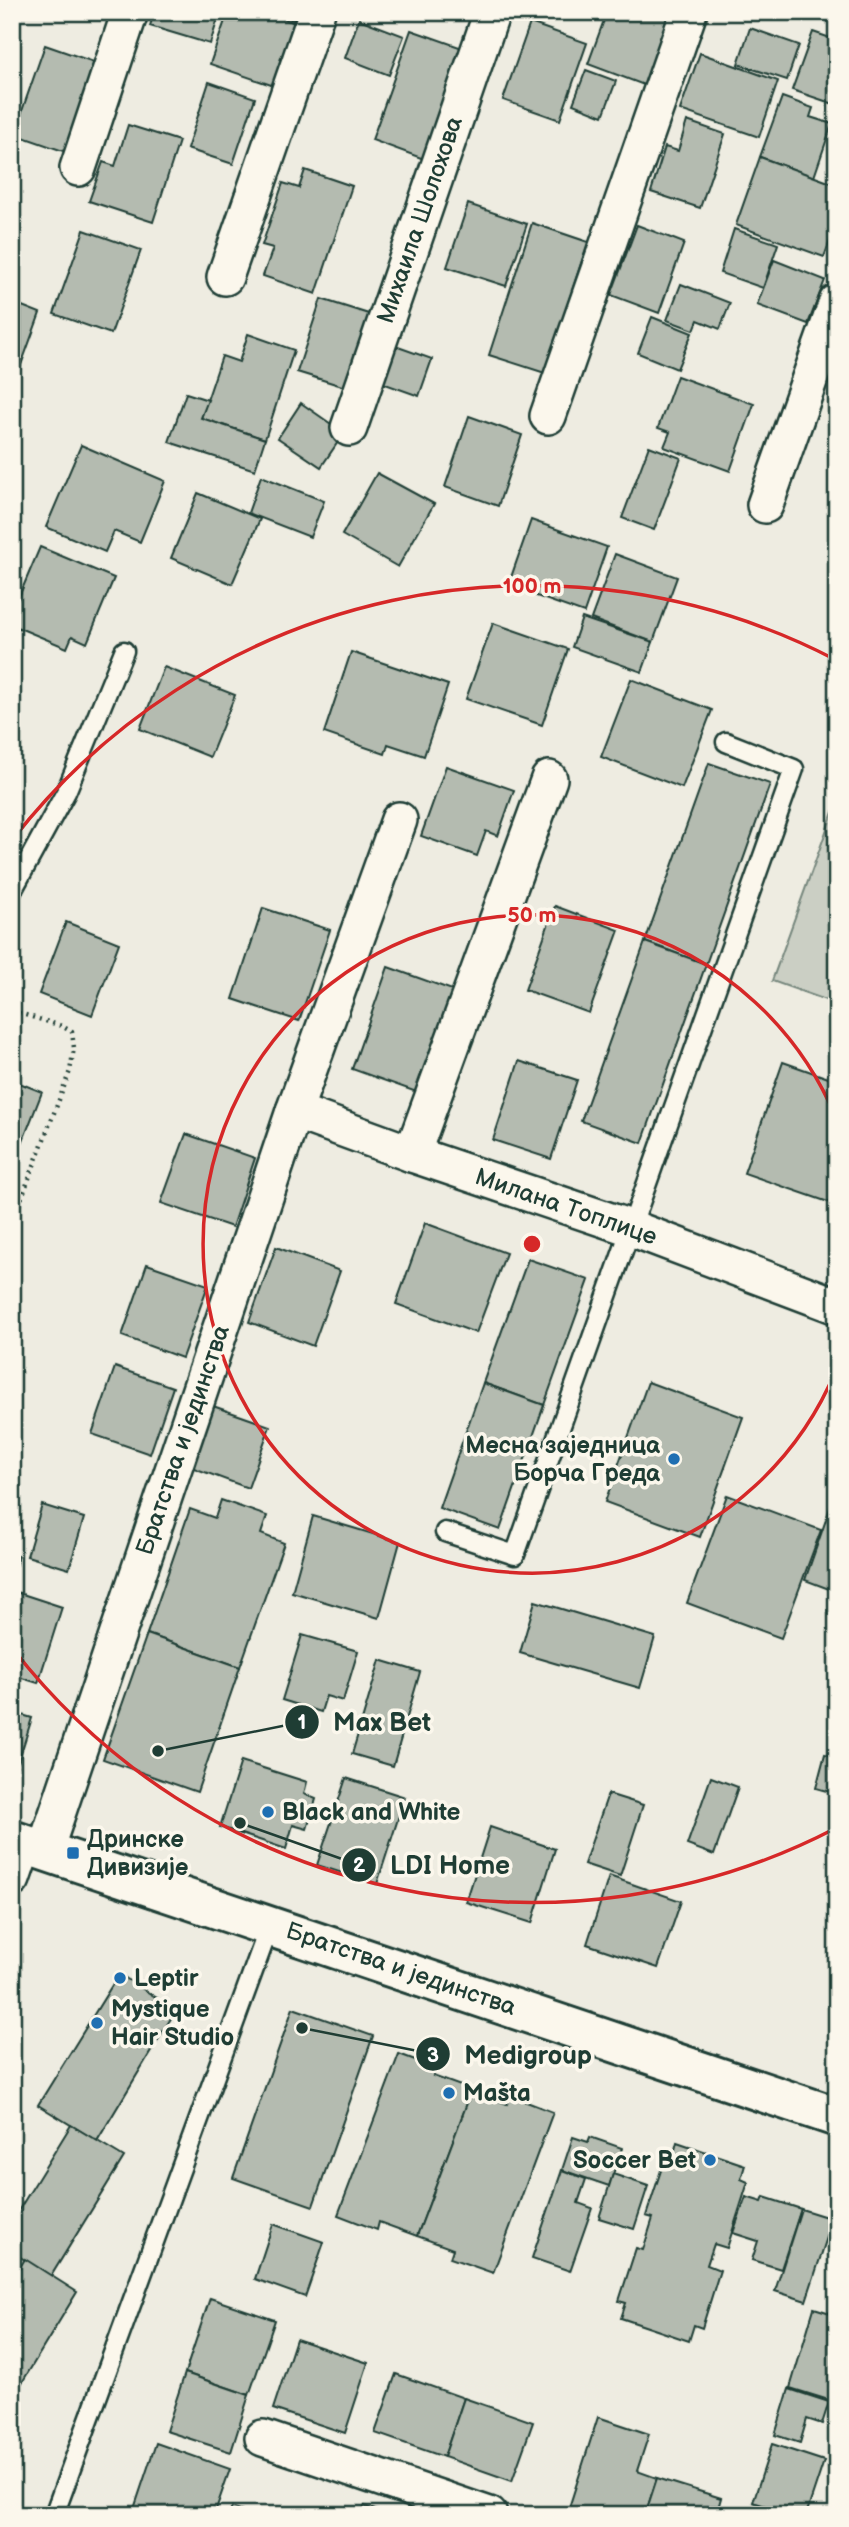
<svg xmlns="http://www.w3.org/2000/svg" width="849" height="2527" font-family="'Balsamiq Sans',sans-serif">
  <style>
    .green { fill: #cbcfc4; stroke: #75867c; stroke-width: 2 }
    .building { fill: #b4bbb0; stroke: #1f3d34; stroke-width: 2 }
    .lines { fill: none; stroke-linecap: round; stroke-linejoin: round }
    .lane-casing { stroke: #1f3d34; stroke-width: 23 }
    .street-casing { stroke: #1f3d34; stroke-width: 40 }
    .secondary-casing { stroke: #1f3d34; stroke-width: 44 }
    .path { stroke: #1f3d34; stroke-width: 4.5; stroke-dasharray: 2 5; stroke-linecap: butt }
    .lane { stroke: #fbf7ec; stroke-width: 18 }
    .street { stroke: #fbf7ec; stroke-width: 35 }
    .secondary { stroke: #fbf7ec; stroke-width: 38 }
    .ring { fill: none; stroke: #d62828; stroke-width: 3.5 }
    .poi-dot { fill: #1f6fb2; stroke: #fbf7ec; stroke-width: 2.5 }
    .labels { text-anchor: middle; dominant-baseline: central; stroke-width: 7; stroke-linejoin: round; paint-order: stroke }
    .street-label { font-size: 24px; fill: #1f3d34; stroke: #fbf7ec }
    .poi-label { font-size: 24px; font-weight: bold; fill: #1f3d34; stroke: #fbf7ec; text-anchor: start }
    .centre { fill: #d62828; stroke: #fbf7ec; stroke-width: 3.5 }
    .ring-label { font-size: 21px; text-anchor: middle; font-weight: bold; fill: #d62828; stroke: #fbf7ec; stroke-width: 7; stroke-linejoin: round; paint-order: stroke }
    .leader { fill: none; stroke: #1f3d34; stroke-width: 2.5 }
    .callout-dot { fill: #1f3d34; stroke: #fbf7ec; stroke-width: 2.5 }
    .mark-label { font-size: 21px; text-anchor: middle; font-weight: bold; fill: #fff }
    .callout-label { font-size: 26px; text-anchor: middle; font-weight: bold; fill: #1f3d34; stroke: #fbf7ec; stroke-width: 7; stroke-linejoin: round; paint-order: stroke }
  </style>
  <rect width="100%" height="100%" fill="#eeece1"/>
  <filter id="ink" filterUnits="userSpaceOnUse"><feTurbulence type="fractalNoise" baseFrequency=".0143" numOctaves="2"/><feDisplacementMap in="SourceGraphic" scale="14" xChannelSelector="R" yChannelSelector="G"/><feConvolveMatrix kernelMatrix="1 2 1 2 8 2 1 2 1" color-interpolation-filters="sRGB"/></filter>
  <g filter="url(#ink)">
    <polygon class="green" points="837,801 837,1004 772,981"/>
    <g class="building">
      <polygon points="154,12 220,12 210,44 150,26"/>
      <polygon points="228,12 265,12 298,24 277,87 210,64"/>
      <polygon points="271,12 299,12 296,21"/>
      <polygon points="607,12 671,12 644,85 588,64"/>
      <polygon points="359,19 404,36 389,75 345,58"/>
      <polygon points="530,23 587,43 560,120 503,100"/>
      <polygon points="750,28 799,45 787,80 738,64"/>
      <polygon points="411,30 471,51 432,162 372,140"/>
      <polygon points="813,32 836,40 837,37 837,105 792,90"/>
      <polygon points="45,45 97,63 66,152 14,134"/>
      <polygon points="700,53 778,81 759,137 680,110"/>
      <polygon points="586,70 616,81 603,116 573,104"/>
      <polygon points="209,82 255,98 233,164 187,149"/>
      <polygon points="782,97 813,108 810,117 832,124 814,177 760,157"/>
      <polygon points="687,121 725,134 700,208 651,192 665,147 678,151"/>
      <polygon points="128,125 179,141 153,222 89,201 103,162 115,166"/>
      <polygon points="760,157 837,185 837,222 824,257 736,225"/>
      <polygon points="305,170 352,186 316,294 263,276 273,248 262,245 283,183 299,188"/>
      <polygon points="468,204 527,224 506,286 447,267"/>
      <polygon points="532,223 588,242 545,373 489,355"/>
      <polygon points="637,225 684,243 659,313 611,295"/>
      <polygon points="734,229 778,244 763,288 720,273"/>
      <polygon points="84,230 141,250 111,334 54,314"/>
      <polygon points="774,260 825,280 808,324 757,305"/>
      <polygon points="681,284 730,303 720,329 698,320 694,330 667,320"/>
      <polygon points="321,299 378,317 355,390 297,372"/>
      <polygon points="12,302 40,313 13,387 12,386"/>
      <polygon points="652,317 692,333 677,369 638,353"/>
      <polygon points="248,334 294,350 265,439 201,418 222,356 239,362"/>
      <polygon points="384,342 432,359 419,396 371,379"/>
      <polygon points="677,376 754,404 730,471 664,447 670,432 658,428"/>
      <polygon points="186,393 208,400 201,418 265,439 255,470 169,442"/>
      <polygon points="301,403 344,433 321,467 278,438"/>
      <polygon points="469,416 522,435 498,506 445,487"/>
      <polygon points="81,445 165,481 140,542 114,531 105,552 46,527"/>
      <polygon points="649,446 681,458 654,530 622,518"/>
      <polygon points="377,473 434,504 398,567 342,535"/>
      <polygon points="261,476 324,501 310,537 248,513"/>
      <polygon points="198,493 260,519 232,584 171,558"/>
      <polygon points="531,520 607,547 584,613 508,586"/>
      <polygon points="40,547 114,578 87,643 72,636 67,648 12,625 12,613"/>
      <polygon points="615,554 677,577 653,642 591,619"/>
      <polygon points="582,618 653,642 642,672 572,647"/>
      <polygon points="493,623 568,649 542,725 466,699"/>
      <polygon points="351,652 448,685 424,756 388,744 385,754 324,733"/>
      <polygon points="164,667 235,695 210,757 140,729"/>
      <polygon points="631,679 712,710 682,788 601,757"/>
      <polygon points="709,763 770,784 706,964 645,942"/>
      <polygon points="446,766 514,790 498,836 486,831 477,856 421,836"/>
      <polygon points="555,906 619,930 589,1013 525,990"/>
      <polygon points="263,908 330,930 299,1021 233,999"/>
      <polygon points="66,922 119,943 92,1015 39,994"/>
      <polygon points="645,942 706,964 642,1143 581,1121"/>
      <polygon points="388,967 458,992 422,1094 352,1069"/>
      <polygon points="519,1061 577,1080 551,1159 493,1140"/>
      <polygon points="783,1062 837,1081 837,1205 744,1173"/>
      <polygon points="12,1080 42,1092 13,1166 12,1166"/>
      <polygon points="186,1134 255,1158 232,1227 161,1203"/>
      <polygon points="425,1223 506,1253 476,1333 396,1304"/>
      <polygon points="276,1247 340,1271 313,1346 249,1322"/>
      <polygon points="528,1259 589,1280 544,1405 483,1383"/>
      <polygon points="147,1264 208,1285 182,1358 122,1336"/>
      <polygon points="115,1367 173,1387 150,1454 92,1434"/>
      <polygon points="648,1382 743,1417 700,1537 605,1502"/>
      <polygon points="483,1383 544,1405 500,1530 439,1508"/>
      <polygon points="213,1406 270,1426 248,1488 191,1467"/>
      <polygon points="837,1488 837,1592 805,1580"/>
      <polygon points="727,1495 821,1530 781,1638 687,1603"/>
      <polygon points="221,1500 267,1516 261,1534 284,1543 240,1667 147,1634 190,1509 215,1518"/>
      <polygon points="42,1505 84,1518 69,1569 27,1556"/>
      <polygon points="313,1516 400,1542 379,1618 292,1592"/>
      <polygon points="12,1555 18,1556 12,1578"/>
      <polygon points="13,1591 62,1607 38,1683 12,1675"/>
      <polygon points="535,1601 655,1637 640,1688 520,1653"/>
      <polygon points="147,1634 240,1667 197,1792 103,1759"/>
      <polygon points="302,1635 358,1651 343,1701 326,1696 321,1712 282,1700"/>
      <polygon points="380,1660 420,1672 393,1766 352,1754"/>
      <polygon points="12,1712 32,1718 17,1766 12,1764"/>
      <polygon points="825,1754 837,1757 837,1794 816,1788"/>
      <polygon points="241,1761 307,1782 304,1794 316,1799 307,1829 293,1825 286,1849 220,1827"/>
      <polygon points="711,1777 738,1787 714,1855 687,1845"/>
      <polygon points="346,1778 405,1797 377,1884 317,1865"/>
      <polygon points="608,1794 643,1805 620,1876 584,1864"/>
      <polygon points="490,1827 555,1849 532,1923 466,1902"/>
      <polygon points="609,1876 681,1901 658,1968 587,1944"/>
      <polygon points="119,1974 176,2010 97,2141 38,2105"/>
      <polygon points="293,2008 373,2036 313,2206 233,2178"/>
      <polygon points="399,2054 437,2068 433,2076 472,2090 417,2236 379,2222 377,2230 338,2215"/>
      <polygon points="472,2090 507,2104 511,2096 553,2112 493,2273 450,2258 453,2249 417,2236"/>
      <polygon points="71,2125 124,2157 51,2276 12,2252 12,2221"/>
      <polygon points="573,2137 588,2142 590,2137 622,2148 609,2186 562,2170"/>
      <polygon points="677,2142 745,2165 741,2179 748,2182 727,2248 714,2244 707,2265 720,2270 702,2328 694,2325 689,2341 621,2318 626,2303 619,2301 636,2248 643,2250 653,2218 646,2216 666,2155 673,2157"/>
      <polygon points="562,2170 586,2179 578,2203 592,2208 570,2271 532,2258"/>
      <polygon points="613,2174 648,2186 634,2229 599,2218"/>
      <polygon points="746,2197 762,2202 764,2197 801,2209 781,2269 752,2260 758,2241 733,2233"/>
      <polygon points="801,2209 833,2219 806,2301 775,2291"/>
      <polygon points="273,2224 324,2242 305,2297 255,2279"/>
      <polygon points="25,2259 77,2292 12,2399 12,2280"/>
      <polygon points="210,2298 275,2320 249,2395 185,2373"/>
      <polygon points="814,2308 837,2315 835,2402 790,2388"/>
      <polygon points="296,2339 368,2363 345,2433 273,2409"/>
      <polygon points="185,2373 249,2395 231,2452 166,2431"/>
      <polygon points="396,2374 464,2398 444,2457 375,2433"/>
      <polygon points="789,2389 829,2402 822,2424 807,2419 800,2443 775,2435"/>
      <polygon points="464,2398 533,2422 512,2481 444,2457"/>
      <polygon points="598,2417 649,2434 637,2471 657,2478 645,2515 567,2514"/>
      <polygon points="156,2443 230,2469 214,2515 132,2515"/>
      <polygon points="772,2444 824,2461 806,2515 793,2515 753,2502"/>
      <polygon points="657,2478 721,2498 716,2515 645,2515"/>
      <polygon points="364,2506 389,2515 361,2515"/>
      <polygon points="232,2507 254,2515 229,2515"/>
    </g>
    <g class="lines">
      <g class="lane-casing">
        <g id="lane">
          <polyline points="12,891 66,792 124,651"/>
          <polyline points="445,1532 515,1555 794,769 726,742"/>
          <polyline points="54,2515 270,1925"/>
        </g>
      </g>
      <g class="street-casing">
        <g id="street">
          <polyline points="78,168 130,12"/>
          <polyline points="225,277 317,12"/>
          <polyline points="548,416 689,12"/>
          <polyline points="349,428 492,12"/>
          <polyline points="765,505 837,302"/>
          <polyline points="294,1111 412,1154 631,1228 837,1306"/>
          <polyline points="412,1154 549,779"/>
          <polyline points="45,1850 294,1111 399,820"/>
          <polyline points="12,1879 24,1844"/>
          <polyline points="263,2438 489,2515"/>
        </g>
      </g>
      <g class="secondary-casing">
        <polyline id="secondary" points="12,1840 837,2117"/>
      </g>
      <polyline class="path" points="12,1011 62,1026 72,1032 74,1048 70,1071 12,1223"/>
      <use href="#lane" class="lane"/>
      <use href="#street" class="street"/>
      <use href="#secondary" class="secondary"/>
    </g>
  </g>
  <g class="ring">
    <path d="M836 1370A329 329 0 1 1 836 1118"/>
    <path d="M836 1828A658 658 0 0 1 13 1649M13 839A658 658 0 0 1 836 660"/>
  </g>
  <g class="poi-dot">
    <circle cx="674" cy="1459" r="7"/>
    <circle cx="268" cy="1812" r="7"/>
    <rect x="66" y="1846" width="14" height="14" rx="3.5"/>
    <circle cx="120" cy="1978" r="7"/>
    <circle cx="97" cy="2023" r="7"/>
    <circle cx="449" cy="2093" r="7"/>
    <circle cx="710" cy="2160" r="7"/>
  </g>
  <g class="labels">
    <g class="street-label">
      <text transform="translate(420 220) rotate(-71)">Михаила Шолохова</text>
      <text transform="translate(566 1207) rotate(19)">Милана Топлице</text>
      <text transform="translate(183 1440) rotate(-71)">Братства и јединства</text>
      <text transform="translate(401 1969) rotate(19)">Братства и јединства</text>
    </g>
    <g class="poi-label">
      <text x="660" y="1445" text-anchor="end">Месна заједница<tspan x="660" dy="28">Борча Греда</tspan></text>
      <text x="282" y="1812">Black and White</text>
      <text x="87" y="1839">Дринске<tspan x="87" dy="28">Дивизије</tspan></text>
      <text x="134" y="1978">Leptir</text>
      <text x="111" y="2009">Mystique<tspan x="111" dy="28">Hair Studio</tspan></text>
      <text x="463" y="2093">Mašta</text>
      <text x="696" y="2160" text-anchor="end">Soccer Bet</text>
    </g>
  </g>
  <circle cx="532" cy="1244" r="10" class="centre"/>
  <g class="ring-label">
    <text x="532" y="593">100 m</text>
    <text x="532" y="922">50 m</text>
  </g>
  <path class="leader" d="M158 1751L302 1722M240 1823L359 1865M302 2028L433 2054"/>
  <g class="callout-dot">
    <circle cx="158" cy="1751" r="7"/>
    <circle cx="240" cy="1823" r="7"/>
    <circle cx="302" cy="2028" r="7"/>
    <circle cx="302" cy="1722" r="18"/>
    <circle cx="359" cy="1865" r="18"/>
    <circle cx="433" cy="2054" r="18"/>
  </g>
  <g class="mark-label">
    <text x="302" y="1729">1</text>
    <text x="359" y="1872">2</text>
    <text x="433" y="2062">3</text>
  </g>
  <g class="callout-label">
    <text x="382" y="1731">Max Bet</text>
    <text x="450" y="1874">LDI Home</text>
    <text x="528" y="2064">Medigroup</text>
  </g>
  <rect width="849" height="2527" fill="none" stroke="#fbf7ec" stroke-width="42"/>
  <rect x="21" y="21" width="807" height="2485" fill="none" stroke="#1f3d34" stroke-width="2.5" filter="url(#ink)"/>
</svg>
